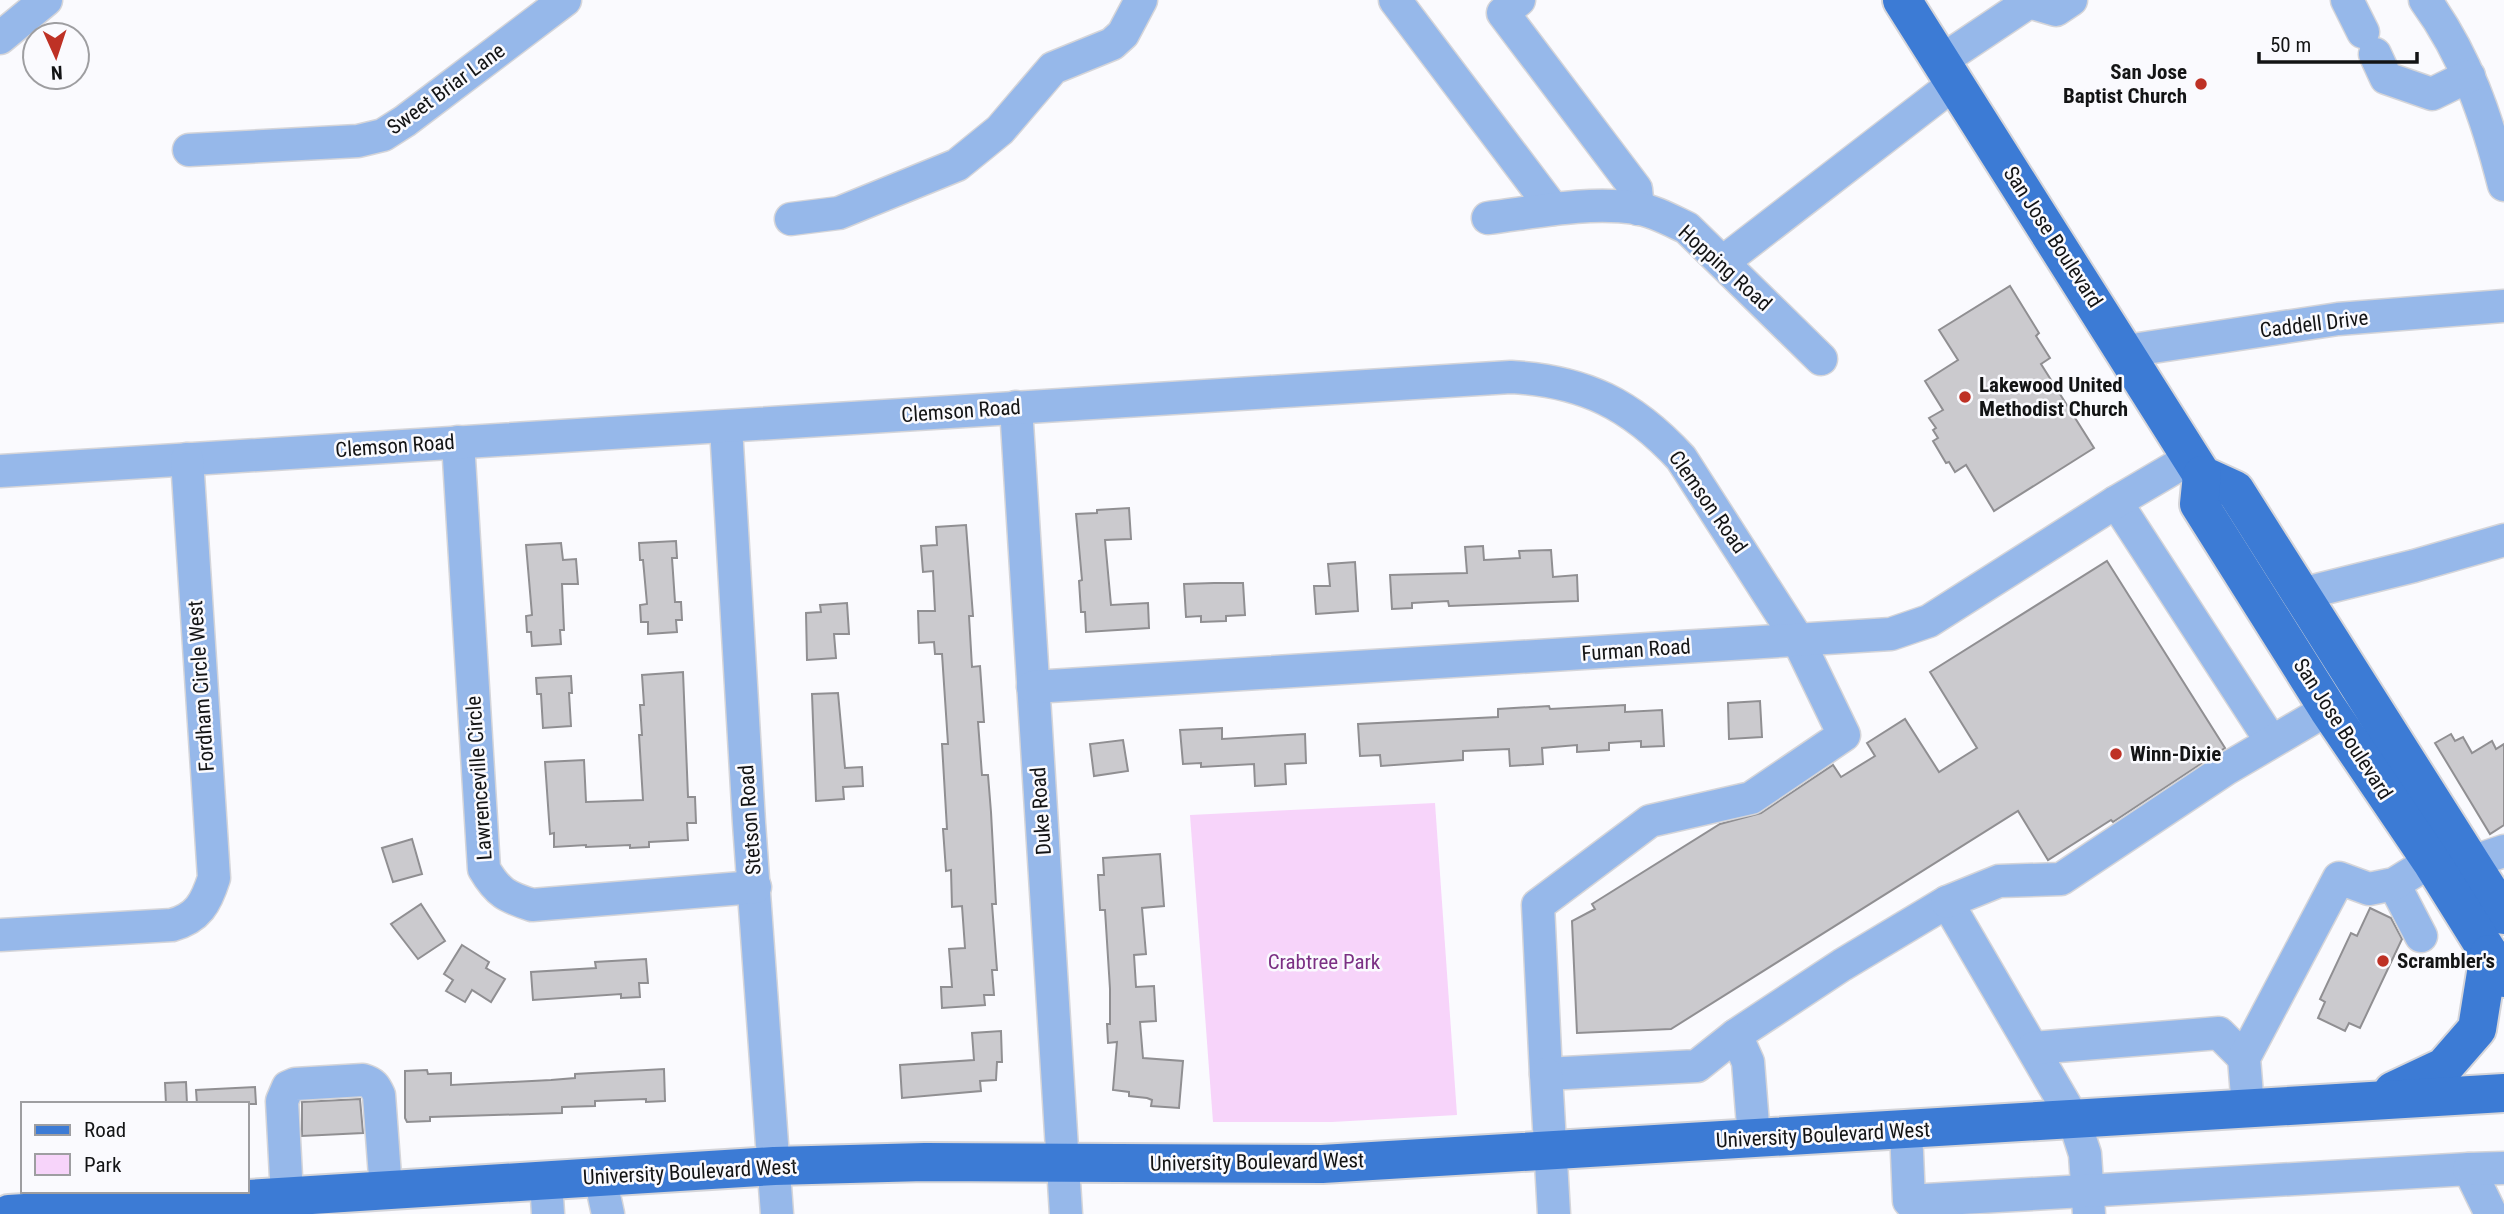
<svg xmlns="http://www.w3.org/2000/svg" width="2504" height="1214" font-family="'Roboto Condensed',sans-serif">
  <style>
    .green { fill: #f7d4fa }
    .building { fill: #cbcace; stroke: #908f92; stroke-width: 2 }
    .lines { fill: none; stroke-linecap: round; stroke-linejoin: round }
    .minor-casing { stroke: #d5d5d9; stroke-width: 35 }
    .major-casing { stroke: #d5d5d9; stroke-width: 42 }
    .minor { stroke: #96b8ea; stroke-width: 32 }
    .major { stroke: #3c7bd5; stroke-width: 38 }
    .poi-dot { fill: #be3125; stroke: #fafafe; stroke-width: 2.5 }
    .labels { text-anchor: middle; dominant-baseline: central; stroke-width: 5; stroke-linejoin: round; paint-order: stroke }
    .poi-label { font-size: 21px; font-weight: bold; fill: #131415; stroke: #fafafe; text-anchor: start }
    .street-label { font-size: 21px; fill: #131415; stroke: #fafafe }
    .park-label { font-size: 21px; fill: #7b3084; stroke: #fafafe }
  </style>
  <rect width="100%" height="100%" fill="#fafafe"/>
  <polygon class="green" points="1435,803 1457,1115 1332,1122 1213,1122 1190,815"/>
  <g class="building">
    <polygon points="2010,286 2039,333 2036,336 2050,358 2041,364 2094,448 1994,511 1966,465 1955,472 1949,462 1946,463 1933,441 1938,438 1933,430 1936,428 1929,418 1943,410 1925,381 1958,360 1939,330"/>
    <polygon points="1129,508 1131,539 1105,540 1111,605 1148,603 1149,628 1086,632 1085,612 1081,612 1079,581 1082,580 1076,514 1097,513 1097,510"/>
    <polygon points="966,525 973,616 969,616 972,667 980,666 984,722 978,722 982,775 988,775 991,812 996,904 992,904 997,970 992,970 994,995 984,995 985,1005 942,1008 941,987 952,987 949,949 965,948 962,906 952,907 951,870 946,871 943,829 947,829 942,744 948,744 942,654 935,654 934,642 919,643 918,611 935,611 933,571 923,572 921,546 937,545 936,527"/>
    <polygon points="676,541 677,558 672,558 675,602 681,602 682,620 676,620 677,632 648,634 648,622 641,622 640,605 647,604 643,560 640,560 639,543"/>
    <polygon points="561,543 563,560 576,559 578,584 562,584 564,630 560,630 561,644 532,646 531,632 527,632 526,616 532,615 526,545"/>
    <polygon points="1483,546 1484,560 1520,558 1519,551 1551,550 1553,577 1577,575 1578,601 1449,606 1448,601 1412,603 1412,608 1392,609 1390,575 1467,573 1465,547"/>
    <polygon points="2107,561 2225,748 2113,822 2111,820 2048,860 2018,811 1671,1029 1577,1033 1572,921 1595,909 1592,904 1720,824 1761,813 1833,765 1841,777 1875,756 1867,743 1905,719 1939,772 1977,748 1930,672"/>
    <polygon points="1355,562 1358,611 1316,614 1314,586 1330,586 1328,564"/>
    <polygon points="1214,583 1243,583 1245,615 1226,616 1226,621 1201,622 1201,616 1186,617 1184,584"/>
    <polygon points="847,603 849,634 834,634 836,658 807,660 806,613 821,612 820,605"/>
    <polygon points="683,672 688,797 695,797 696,823 687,823 688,840 649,842 649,847 630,848 630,845 586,847 586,845 554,847 554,833 550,834 545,762 584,760 586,802 643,800 639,735 642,735 640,705 644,705 642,675"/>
    <polygon points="571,676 572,693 569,693 571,726 543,728 541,694 537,694 536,678"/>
    <polygon points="838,693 845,768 862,767 863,786 843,787 844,799 816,801 812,694"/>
    <polygon points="1760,701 1762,737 1729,739 1728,703"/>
    <polygon points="1625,705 1625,712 1662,710 1664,746 1641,747 1641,741 1609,743 1609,750 1577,752 1577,745 1542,748 1543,764 1510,766 1509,749 1463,751 1463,760 1381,766 1380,755 1360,756 1358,724 1498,717 1498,709 1549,706 1550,709"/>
    <polygon points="1222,728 1222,739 1305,734 1306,763 1285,764 1286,784 1255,786 1254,764 1201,767 1201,763 1183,764 1180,730"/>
    <polygon points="2451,734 2455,741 2463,737 2472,753 2492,741 2496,749 2504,744 2504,825 2490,834 2435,743"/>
    <polygon points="1123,740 1128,771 1094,776 1090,744"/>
    <polygon points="412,839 422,874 393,882 382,848"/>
    <polygon points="1160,854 1164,906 1142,908 1146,954 1134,955 1136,987 1154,986 1156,1021 1140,1022 1143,1058 1183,1061 1179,1108 1151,1106 1152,1100 1147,1098 1129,1096 1129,1092 1113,1090 1117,1042 1108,1043 1107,1024 1110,1024 1110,989 1105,910 1100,910 1098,875 1104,875 1103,858"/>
    <polygon points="421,904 445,941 418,959 391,924"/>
    <polygon points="2370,908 2391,918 2402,939 2360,1028 2349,1023 2345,1031 2318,1018 2325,1002 2320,999 2351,933 2357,936"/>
    <polygon points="462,945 489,962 486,968 505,979 491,1002 472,990 465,1002 446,991 453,980 444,974"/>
    <polygon points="646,959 648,983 639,983 640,997 621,998 621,994 533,1000 531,972 596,968 595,962"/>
    <polygon points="1001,1031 1002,1062 997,1062 996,1080 980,1081 981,1091 902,1098 900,1065 974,1060 972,1033"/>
    <polygon points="664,1069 665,1101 646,1102 646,1099 595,1101 595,1106 562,1107 562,1113 430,1117 430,1121 407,1122 405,1118 405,1071 427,1070 428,1074 451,1073 451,1085 551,1080 575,1078 575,1074"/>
    <polygon points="186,1082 187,1104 166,1104 165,1083"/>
    <polygon points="255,1087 256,1104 197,1104 196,1090"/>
    <polygon points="360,1099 363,1133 302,1136 302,1102"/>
  </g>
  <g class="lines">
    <g class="minor-casing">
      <g id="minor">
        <polyline points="1395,0 1553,209"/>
        <polyline points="1519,0 1503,13 1636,189 1638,209"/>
        <polyline points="2347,0 2363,32"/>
        <path d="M2425,0C2466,56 2487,118 2504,185"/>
        <polyline points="0,38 46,0"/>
        <polyline points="2375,54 2386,78 2432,94 2469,76"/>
        <polyline points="1941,61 2029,2 2056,10 2071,0"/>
        <polyline points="189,150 358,141 383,135 405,121 565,0"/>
        <path d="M1488,218C1536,212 1588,201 1636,208C1654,211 1670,220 1687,228L1821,359"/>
        <polyline points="791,219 839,213 957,165 1000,130 1053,68 1112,44 1123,34 1141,0"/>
        <polyline points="1723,262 1955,83"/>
        <polyline points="2126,351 2338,319 2504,306"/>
        <polyline points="1016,407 1066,1214"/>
        <polyline points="726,427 749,823 777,1214"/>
        <path d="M458,442L484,869C498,893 507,897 532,905L755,887"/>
        <path d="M0,471L1511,377C1584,381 1631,404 1681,458L1798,640L1844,735L1751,798L1650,821L1538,905L1546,1074L1697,1066L1736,1035L1842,965L1947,902L2074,1120L2085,1154L2089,1214"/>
        <polyline points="2116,502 2271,741"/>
        <polyline points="2301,594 2414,566 2504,540"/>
        <polyline points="1033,687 1891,634 1929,621 2116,502 2191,458"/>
        <polyline points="2471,862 2504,851"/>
        <polyline points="2394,884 2421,936"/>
        <polyline points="1947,902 1999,881 2061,879 2226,769 2328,709"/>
        <path d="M0,935L172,925C198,918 206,903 214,878L187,459"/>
        <polyline points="1736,1035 1748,1062 1754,1138"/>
        <polyline points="2033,1048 2219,1033 2244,1058"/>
        <polyline points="1546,1074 1554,1214"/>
        <polyline points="2248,1108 2244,1058 2339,878 2369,889 2394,884 2431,861"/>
        <polyline points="1906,1129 1909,1201 2469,1169 2491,1214"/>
        <polyline points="2469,1169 2504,1168"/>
        <polyline points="600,1177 608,1214"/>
        <polyline points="546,1180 548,1214"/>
        <path d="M287,1196L282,1101L288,1087L295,1084L363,1080C373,1083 375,1086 379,1095L386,1190"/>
      </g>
    </g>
    <g class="major-casing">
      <g id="major">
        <polyline points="1902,0 2202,475 2235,490 2504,915"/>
        <polyline points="2202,475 2199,504 2328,709 2431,861 2504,978"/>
        <polyline points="2393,1091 2444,1067 2477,1029 2489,954"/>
        <polyline points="9,1214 774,1166 925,1162 1322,1164 2504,1093"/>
      </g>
    </g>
    <use href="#minor" class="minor"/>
    <use href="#major" class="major"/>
  </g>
  <g class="poi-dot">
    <circle cx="2201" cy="84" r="7"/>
    <circle cx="1965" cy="397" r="7"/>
    <circle cx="2116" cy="754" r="7"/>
    <circle cx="2383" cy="961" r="7"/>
  </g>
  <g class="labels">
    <g class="poi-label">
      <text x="2187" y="72" text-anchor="end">San Jose<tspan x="2187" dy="24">Baptist Church</tspan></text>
      <text x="1979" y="385">Lakewood United<tspan x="1979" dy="24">Methodist Church</tspan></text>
      <text x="2130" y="754">Winn-Dixie</text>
      <text x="2397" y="961">Scrambler's</text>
    </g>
    <g class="street-label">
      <text transform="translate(446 89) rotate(-36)">Sweet Briar Lane</text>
      <text transform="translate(2053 237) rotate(57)">San Jose Boulevard</text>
      <text transform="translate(1725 268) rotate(42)">Hopping Road</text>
      <text transform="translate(2314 324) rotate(-7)">Caddell Drive</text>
      <text transform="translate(961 411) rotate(-4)">Clemson Road</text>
      <text transform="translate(395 446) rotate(-4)">Clemson Road</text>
      <text transform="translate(1708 502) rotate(55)">Clemson Road</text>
      <text transform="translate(1636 650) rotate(-4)">Furman Road</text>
      <text transform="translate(201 686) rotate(-94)">Fordham Circle West</text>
      <text transform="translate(2343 729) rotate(57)">San Jose Boulevard</text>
      <text transform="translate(479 778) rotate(-94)">Lawrenceville Circle</text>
      <text transform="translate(1041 811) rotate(-94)">Duke Road</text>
      <text transform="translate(750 820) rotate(-94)">Stetson Road</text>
      <text transform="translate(1823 1135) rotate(-3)">University Boulevard West</text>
      <text transform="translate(1257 1162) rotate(-1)">University Boulevard West</text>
      <text transform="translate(690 1172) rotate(-3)">University Boulevard West</text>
    </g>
    <g class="park-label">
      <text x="1324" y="962">Crabtree Park</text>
    </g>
  </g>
  <rect x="21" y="1102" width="228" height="91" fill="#fafafe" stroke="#9e9ea1" stroke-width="2"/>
  <rect x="35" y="1125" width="35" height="10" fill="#3c7bd5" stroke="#9e9ea1" stroke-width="2"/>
  <text x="84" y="1137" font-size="21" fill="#131415">Road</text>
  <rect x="35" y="1154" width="35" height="21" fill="#f7d4fa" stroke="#9e9ea1" stroke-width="2"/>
  <text x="84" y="1172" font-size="21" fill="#131415">Park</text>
  <g transform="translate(56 56) rotate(177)"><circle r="33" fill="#fafafe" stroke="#9e9ea1" stroke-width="2"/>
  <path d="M0-5L12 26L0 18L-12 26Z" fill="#be3125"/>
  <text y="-10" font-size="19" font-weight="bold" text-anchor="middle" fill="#131415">N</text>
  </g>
  <path d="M2259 52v10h158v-10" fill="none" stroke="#131415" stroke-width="3.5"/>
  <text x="2270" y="52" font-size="21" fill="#131415" stroke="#fafafe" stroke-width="5" paint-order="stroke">50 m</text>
</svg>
